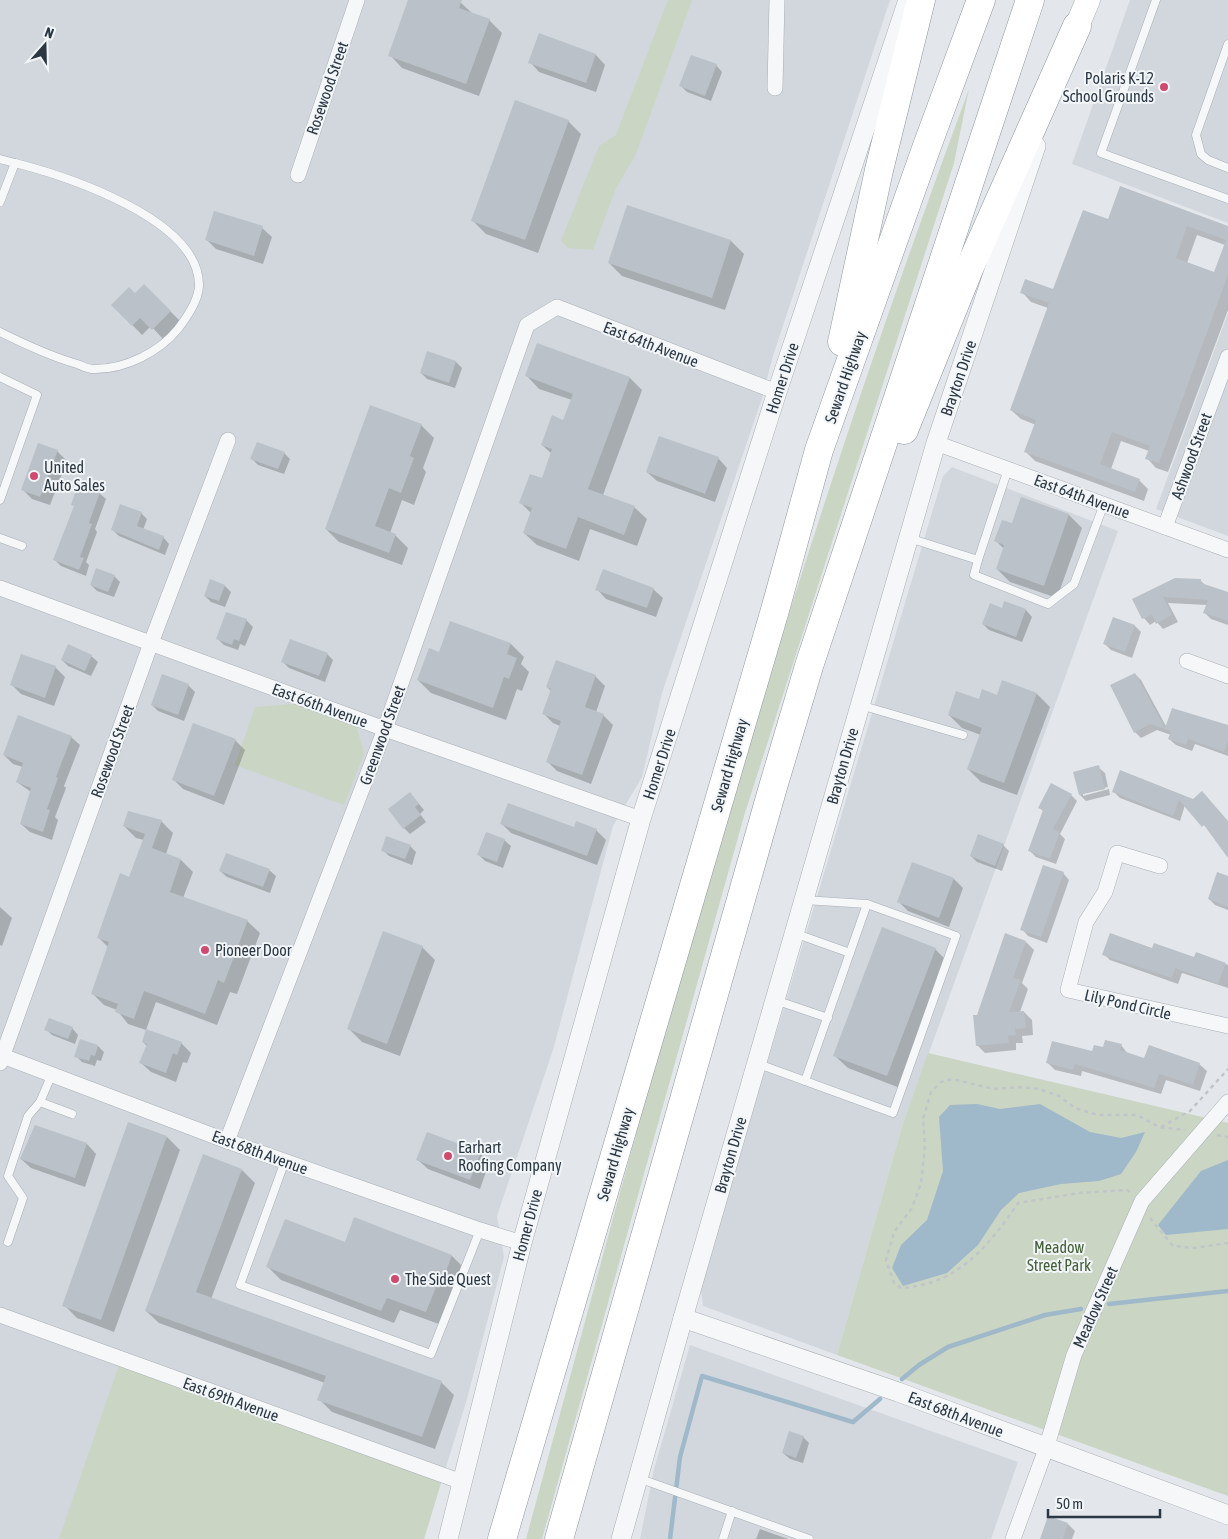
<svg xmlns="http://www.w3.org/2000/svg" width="1228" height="1539" font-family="'Asap Condensed',sans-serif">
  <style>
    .built { fill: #d1d7dd }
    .green { fill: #cad5c4 }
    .water { fill: #9fb9ca }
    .shadow { fill: #0003; fill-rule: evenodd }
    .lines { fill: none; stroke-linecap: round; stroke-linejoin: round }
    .stream { stroke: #9fb9ca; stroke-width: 4.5 }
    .building { fill: #bac1c8; fill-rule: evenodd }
    .service-casing { stroke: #a8afb5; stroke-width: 9 }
    .minor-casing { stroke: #a8afb5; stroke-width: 16 }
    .tertiary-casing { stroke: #a8afb5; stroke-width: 20 }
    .primary-casing { stroke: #a2adb7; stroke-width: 25 }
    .motorway-casing { stroke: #8a96a2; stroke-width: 29 }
    .path { stroke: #c1c5ca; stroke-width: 2.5; stroke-dasharray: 4 4; stroke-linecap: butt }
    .service { stroke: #f6f7f9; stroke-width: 8 }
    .minor { stroke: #f6f7f9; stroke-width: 15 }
    .tertiary { stroke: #f6f7f9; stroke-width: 19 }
    .primary { stroke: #fff; stroke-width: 24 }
    .motorway { stroke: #fff; stroke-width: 28 }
    .poi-dot { fill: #ce4a6e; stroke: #f3f6f8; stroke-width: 2 }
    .labels { text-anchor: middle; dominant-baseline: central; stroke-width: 4; stroke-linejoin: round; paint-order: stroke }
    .poi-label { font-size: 16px; fill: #2b3743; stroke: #f3f6f8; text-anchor: start }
    .street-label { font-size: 16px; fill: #2b3743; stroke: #f3f6f8 }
    .park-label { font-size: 16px; fill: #445f38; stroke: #f3f6f8 }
  </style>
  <rect width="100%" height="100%" fill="#e3e7eb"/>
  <g class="built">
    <polygon points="0,0 890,0 773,356 762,398 662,693 642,777 613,826 553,1050 497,1216 504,1257 467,1399 424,1539 0,1539"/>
    <polygon points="1130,0 1228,0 1228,223 1072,164"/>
    <polygon points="1228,313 1228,536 1156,509"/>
    <polygon points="952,467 1118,531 901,1130 837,1355 703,1306 700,1283 758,1078 763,1077 943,476"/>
    <polygon points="690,1345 1018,1462 991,1539 640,1539 654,1469"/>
  </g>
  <g class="green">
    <polygon points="668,0 692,0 636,154 616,188 593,250 568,248 561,241 599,146 616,135"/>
    <path d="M969,89L954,163L744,816L542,1539H526C595,1287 661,1033 737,783C807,549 884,318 969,89Z"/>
    <polygon points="294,704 356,725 364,754 344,805 235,765 255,707"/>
    <polygon points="928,1053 1228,1123 1228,1496 837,1355 901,1130"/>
    <polygon points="120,1362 442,1478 424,1539 59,1539"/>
  </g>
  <g class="water">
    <polygon points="977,1104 1000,1109 1040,1104 1090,1132 1121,1138 1145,1132 1136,1152 1121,1174 1099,1181 1061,1184 1019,1193 1001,1210 978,1245 947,1273 903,1286 892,1268 901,1245 927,1220 943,1171 939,1117 950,1105"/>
    <polygon points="1228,1160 1228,1229 1166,1235 1158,1225 1201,1171"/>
  </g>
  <g class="shadow">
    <polygon points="409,0 458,0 474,15 489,20 502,33 479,96 402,68 390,55"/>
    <polygon points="540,35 596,55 605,65 596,92 539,72 530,62"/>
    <polygon points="716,65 722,72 711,101 687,92 681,86"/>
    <polygon points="568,121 581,134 538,253 486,234 473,221"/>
    <polygon points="628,207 731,241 744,254 725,310 622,276 609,263"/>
    <path d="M1109,221L1228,227V310L1168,472L1156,468L1147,458L1149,451L1121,441L1111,469L1139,480L1148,489L1144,501L1035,461L1026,452L1036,425L1021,419L1011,410L1048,308L1031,302L1022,292L1054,291ZM1197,235L1225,245L1215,273L1187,263Z"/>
    <polygon points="262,228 272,237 263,264 216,249 206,239"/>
    <polygon points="144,285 180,321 163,339 151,326 142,335 113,305 135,294"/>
    <polygon points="538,344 630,378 642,390 603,495 634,507 647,519 637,546 590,529 579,561 537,545 524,533 531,513 521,503 543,479 552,454 542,445 564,421 572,400 539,389 527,376"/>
    <polygon points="428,353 456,362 462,368 455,388 427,379 421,373"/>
    <polygon points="421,425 434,438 423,468 426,472 414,505 402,500 390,533 395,535 408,548 402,565 339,542 326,529"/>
    <polygon points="57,451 67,461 50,505 32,499 22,489"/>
    <polygon points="284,453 290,459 284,474 258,465 252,459"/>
    <polygon points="718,458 727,468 715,502 657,481 647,472"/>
    <polygon points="99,493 106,499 95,529 97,532 86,562 89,565 86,576 61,566 55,560 75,507 72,504"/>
    <polygon points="1022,499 1069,515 1082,528 1057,598 1010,582 997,569 1004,549 996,541 1013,525"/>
    <polygon points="141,513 147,519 143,530 163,537 169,544 165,555 119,536 112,529"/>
    <polygon points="114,576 120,582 114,597 97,591 91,585"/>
    <polygon points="1200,580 1206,586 1228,593 1228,625 1211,619 1205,613 1207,605 1168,603 1178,622 1163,629 1156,621 1150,625 1144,618 1134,599"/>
    <polygon points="225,586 231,592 225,607 211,602 205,596"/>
    <polygon points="597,589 653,589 663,598 656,617 606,599"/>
    <polygon points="1005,603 1026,610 1032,617 1022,642 989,630 983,624 1003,609"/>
    <polygon points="1114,619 1135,626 1141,632 1132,658 1111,650 1105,644"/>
    <polygon points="246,620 253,627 245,646 240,644 238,650 224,645 218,639"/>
    <polygon points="511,644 524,657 521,664 529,672 522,691 517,689 506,720 431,693 418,680 439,653"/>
    <polygon points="327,654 333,660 325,682 289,668 283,662"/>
    <polygon points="91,656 98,662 91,676 68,666 62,660"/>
    <polygon points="55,667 65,677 54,706 21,694 11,684"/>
    <polygon points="1135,674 1141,680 1167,728 1228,727 1228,756 1195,744 1192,751 1176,745 1169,739 1171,735 1157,730 1141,738 1135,732"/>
    <polygon points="163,676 189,686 195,692 184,721 158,711 152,705"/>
    <polygon points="595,676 605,686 596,712 603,715 613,725 591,784 557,771 547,761 560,726 553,723 544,714 552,692 547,687"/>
    <polygon points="1037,694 1050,707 1017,795 981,782 968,769 981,735 962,728 949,715 980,700 998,696"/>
    <polygon points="71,737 80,745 64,786 66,788 55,817 58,820 52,840 30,832 21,824 31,792 17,782 23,767 13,764 4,755"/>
    <polygon points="235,740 245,750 224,805 183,789 174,780"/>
    <polygon points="1098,767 1105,773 1108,787 1083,793 1083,796 1109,789 1110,795 1086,801 1080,795"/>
    <polygon points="1121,772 1228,823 1228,856 1210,831 1185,805 1180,821 1120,798 1114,792"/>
    <polygon points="410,793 424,810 420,814 426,822 410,834 404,828"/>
    <polygon points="1071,795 1077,801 1060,834 1065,839 1056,864 1036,857 1030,851 1044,812 1040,808"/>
    <polygon points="161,821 173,833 166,854 181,860 193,872 183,898 247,921 260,933 237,994 230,992 217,1025 156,1002 146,1030 128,1024 117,1010 104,1005 92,993 109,948 99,938 130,878 144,840 136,838 124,826"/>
    <polygon points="502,824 596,830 606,840 597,865 511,833"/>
    <polygon points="504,840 511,846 503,868 485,861 479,855"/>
    <polygon points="1003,845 1009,851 1002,871 977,862 971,856"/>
    <polygon points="410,846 416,852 412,865 389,856 383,850"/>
    <polygon points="269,870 276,876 270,893 227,877 220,871"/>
    <polygon points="1063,873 1069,880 1047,943 1028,936 1022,929"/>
    <polygon points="1228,878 1228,910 1215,905 1209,899"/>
    <polygon points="954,879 963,888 949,927 908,911 898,901"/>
    <polygon points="0,907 12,918 2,946 0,945"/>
    <polygon points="1026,942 1034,950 1022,983 1028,989 1020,1012 1024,1012 1032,1020 1033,1035 1022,1036 1023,1043 1016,1043 1016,1050 985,1053 977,1045 978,1016"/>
    <polygon points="422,947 435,960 400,1056 362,1042 349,1029"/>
    <polygon points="935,949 948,962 900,1088 848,1068 835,1056"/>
    <polygon points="1153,949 1195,959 1197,953 1228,965 1228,988 1182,973 1178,984 1110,960 1104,954"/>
    <polygon points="72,1028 78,1035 75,1044 52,1035 46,1029"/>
    <polygon points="143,1042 181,1043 191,1053 187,1063 183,1062 176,1082 151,1072 141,1063 147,1046"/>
    <polygon points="1121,1045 1128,1054 1145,1060 1199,1064 1207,1071 1200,1091 1166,1080 1161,1094 1082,1071 1081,1076 1055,1070 1048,1063"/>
    <polygon points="98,1046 104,1052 101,1061 97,1060 95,1066 82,1062 76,1056"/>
    <polygon points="35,1126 87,1144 96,1154 85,1187 31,1168 21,1159"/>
    <polygon points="167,1137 180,1150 114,1332 77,1318 64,1305"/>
    <polygon points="480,1153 489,1163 480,1189 428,1169 418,1160"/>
    <polygon points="242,1170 255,1183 211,1299 441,1382 454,1395 435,1449 332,1412 319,1399 325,1383 159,1323 146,1311"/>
    <polygon points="345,1243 452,1256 465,1269 453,1300 449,1299 439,1324 400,1310 394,1323 281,1280 268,1267"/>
    <polygon points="803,1437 809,1443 803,1463 790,1459 783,1453"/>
    <polygon points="1068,1524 1075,1531 1072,1539 1041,1539"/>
    <polygon points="760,1529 788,1539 756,1539"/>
  </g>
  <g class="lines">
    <g class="stream">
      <polyline points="1109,1304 1228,1291"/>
      <polyline points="902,1379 919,1365 948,1347 1045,1315 1081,1309"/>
      <polyline points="670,1539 680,1457 702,1376 853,1422 880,1399"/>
    </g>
  </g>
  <g class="building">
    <polygon points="408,0 462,0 459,8 490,19 466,84 388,56"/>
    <polygon points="539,33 596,54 586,83 528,63"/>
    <polygon points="691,55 717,64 705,96 679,86"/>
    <polygon points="515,100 569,120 525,240 471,221"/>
    <path d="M1120,186L1228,226V275L1159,463L1145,459L1150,446L1112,432L1100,464L1140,479L1135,492L1024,452L1036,420L1010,410L1049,303L1020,293L1025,279L1053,289L1083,210L1108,219ZM1187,226L1226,240L1214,272L1176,258Z"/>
    <polygon points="627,205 731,240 712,298 608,263"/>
    <polygon points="214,211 263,226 254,256 205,240"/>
    <polygon points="144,284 171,311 152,330 140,318 132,326 111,305 129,287 135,293"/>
    <polygon points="537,343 630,377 588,489 635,506 624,535 578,517 566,549 523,533 532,508 519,503 530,474 542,478 552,449 541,445 552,415 563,420 573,394 525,376"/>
    <polygon points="427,351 456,361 449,383 420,373"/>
    <polygon points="370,405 422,424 410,456 414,458 401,493 389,488 375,526 396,534 389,553 325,529"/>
    <polygon points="659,436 719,457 705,494 646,472"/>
    <polygon points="257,442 285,452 278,469 250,459"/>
    <polygon points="38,443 58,450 40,497 21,490"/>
    <polygon points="78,484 100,492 89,523 92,524 80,557 84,558 79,570 53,560 74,506 71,505"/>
    <polygon points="1021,497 1069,514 1044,586 996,569 1004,545 994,541 1002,520 1012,523"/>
    <polygon points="120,504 142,512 137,526 164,536 159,550 111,530"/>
    <polygon points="96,568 115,575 108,592 90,585"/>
    <polygon points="603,569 654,588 647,608 595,590"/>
    <polygon points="1175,578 1201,579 1201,583 1228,592 1228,621 1203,613 1208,600 1163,597 1172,615 1156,624 1152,615 1142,619 1132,599"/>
    <polygon points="210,579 225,585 219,601 204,596"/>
    <polygon points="1004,601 1026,609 1016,637 982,624 990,603 1002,608"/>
    <polygon points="226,612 247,619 239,641 234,639 232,645 216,639"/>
    <polygon points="1113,617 1135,625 1125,652 1103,644"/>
    <polygon points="450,621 511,643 507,654 517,658 509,679 504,677 493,708 417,680 429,648 439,652"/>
    <polygon points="290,639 328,653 319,676 281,662"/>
    <polygon points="68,644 92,655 85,671 61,660"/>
    <polygon points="21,654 56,666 45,698 10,685"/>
    <polygon points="556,660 596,675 585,707 604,714 582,775 546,762 561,721 542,714 551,689 546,687"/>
    <polygon points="1135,673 1165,728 1172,708 1228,725 1228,741 1224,752 1188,739 1186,745 1168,739 1171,731 1150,724 1134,733 1110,685"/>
    <polygon points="162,674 189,684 178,715 151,705"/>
    <polygon points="1002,680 1037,693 1004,783 967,769 982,728 948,715 956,691 979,699 982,689 997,695"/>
    <polygon points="18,715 72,736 56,777 58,778 47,809 50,810 43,832 20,824 31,788 16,782 23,763 3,755"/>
    <polygon points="193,723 236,739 214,796 172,780"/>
    <polygon points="1099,765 1105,789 1079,795 1073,772"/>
    <polygon points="1120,770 1193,799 1202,791 1228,821 1228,858 1204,825 1202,827 1179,800 1173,816 1112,792"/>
    <polygon points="1051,783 1072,794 1053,829 1060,832 1050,859 1028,851 1043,810 1038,808"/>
    <polygon points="410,792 419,804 415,807 421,815 403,829 388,809"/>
    <polygon points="508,803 574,827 576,821 597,829 587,856 500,824"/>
    <polygon points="128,811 162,820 152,848 181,859 170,892 248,920 224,983 218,980 205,1014 144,991 134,1019 115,1012 118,1004 91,994 109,942 97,938 120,873 129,877 145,834 123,826"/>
    <polygon points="486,832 505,839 497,862 477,855"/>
    <polygon points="978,834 1004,844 995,866 970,856"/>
    <polygon points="386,836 411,845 405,859 381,851"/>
    <polygon points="226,853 270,869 263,887 219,871"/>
    <polygon points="912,862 954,878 939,918 897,902"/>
    <polygon points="1043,865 1064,872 1041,937 1020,930"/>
    <polygon points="1217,872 1228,876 1228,907 1208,899"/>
    <polygon points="882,927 936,948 887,1076 833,1056"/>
    <polygon points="383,931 423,946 387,1044 347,1029"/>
    <polygon points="1005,933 1026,941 1013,978 1021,980 1009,1012 1024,1011 1026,1028 1015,1029 1016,1035 1008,1036 1009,1043 976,1046 973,1015 977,1015"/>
    <polygon points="1110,933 1152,948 1154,943 1194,957 1196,952 1226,963 1218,984 1175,968 1172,978 1102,955"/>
    <polygon points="49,1018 73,1027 68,1039 44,1030"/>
    <polygon points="146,1029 182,1042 177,1055 173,1053 166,1073 139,1063 147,1044 142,1042"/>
    <polygon points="80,1039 98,1045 95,1056 91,1055 89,1061 74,1057"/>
    <polygon points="1105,1040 1122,1044 1120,1050 1144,1058 1149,1045 1200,1063 1193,1085 1159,1074 1154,1088 1075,1064 1073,1070 1046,1063 1052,1041 1092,1051 1094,1045 1103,1047"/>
    <polygon points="128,1122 167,1136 101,1320 62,1306"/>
    <polygon points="35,1125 87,1143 75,1178 20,1159"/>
    <polygon points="427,1132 481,1152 470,1180 416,1160"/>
    <polygon points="203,1154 242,1169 196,1292 442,1381 422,1437 317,1400 326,1376 145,1311"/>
    <polygon points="354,1217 452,1255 440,1288 436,1287 426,1312 387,1298 381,1311 266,1267 285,1219 345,1242"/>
    <polygon points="789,1431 804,1436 796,1458 782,1453"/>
    <polygon points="1048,1516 1068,1523 1063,1539 1040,1539"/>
  </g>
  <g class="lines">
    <g class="service-casing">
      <g id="service">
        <polyline points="1156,0 1101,153 1228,199"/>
        <polyline points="1228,44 1196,135 1201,154 1208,160 1228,168"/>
        <polyline points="0,159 15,163 0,202"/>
        <path d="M0,332C26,345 50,356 77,364C83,366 89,370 95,369C126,369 159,352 178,329C187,317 199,300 199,285C199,219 66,176 15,163"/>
        <polyline points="0,377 37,395 0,500"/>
        <polyline points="0,538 22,546"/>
        <polyline points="909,538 978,560 1008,469"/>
        <polyline points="978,560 974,575 1048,604 1074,584 1104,504"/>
        <polyline points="860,705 963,735"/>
        <polyline points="794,933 850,953"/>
        <polyline points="775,1000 828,1018"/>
        <polyline points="756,1063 893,1113 956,936 867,904 804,900"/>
        <polyline points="52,1074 40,1102 72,1114"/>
        <polyline points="805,1081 867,904"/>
        <polyline points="285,1161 240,1285 431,1354 480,1230"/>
        <polyline points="8,1242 23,1198 8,1176 28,1116 40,1102"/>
        <polyline points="638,1478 809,1539"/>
        <polyline points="723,1539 732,1511"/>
      </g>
    </g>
    <g class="minor-casing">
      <g id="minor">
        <polyline points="775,88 777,0"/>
        <polyline points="298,175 357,0"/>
        <polyline points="936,443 1228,550"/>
        <polyline points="1165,527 1228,357"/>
        <polyline points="0,588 385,729 641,819"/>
        <polyline points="1187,661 1228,676"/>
        <polyline points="1160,866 1117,853 1105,892 1086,922 1068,990 1228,1026"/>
        <polyline points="0,1055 227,1141 480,1230 522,1243"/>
        <polyline points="0,1063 151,643 228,440"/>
        <polyline points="227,1141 385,729 527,325 557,307 777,392"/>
        <polyline points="0,1315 462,1482"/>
        <polyline points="1013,1539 1046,1449 1074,1355 1142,1201 1228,1102"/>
      </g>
    </g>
    <g class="tertiary-casing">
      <g id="tertiary">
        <polyline points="683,1318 898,1392 1228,1515"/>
        <polyline points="448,1539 522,1243 641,819 777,392 908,0"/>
        <polyline points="621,1539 683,1318 936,443 1036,146"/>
      </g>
    </g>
    <g class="primary-casing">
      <polyline id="primary" points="1077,26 1088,0"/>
    </g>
    <g class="motorway-casing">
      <g id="motorway">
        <polyline points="842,342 879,170 921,0"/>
        <polyline points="904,430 969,269 1077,26"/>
        <polyline points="502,1539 775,610 819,450 927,146 981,0"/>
        <polyline points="559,1539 773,787 809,666 1030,0"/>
      </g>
    </g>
    <g class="path">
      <polyline points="1161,1127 1190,1111 1228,1069"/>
      <polyline points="1217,1135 1228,1137"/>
      <path d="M1130,1192L1127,1190L1079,1193L1018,1203C988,1247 957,1285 901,1288L894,1283L886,1260L894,1232L912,1208L921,1183L925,1146L923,1119L931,1092L941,1082L952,1079L994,1089L1020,1087L1039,1089L1059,1096L1075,1108L1098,1115H1137L1159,1127L1185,1130"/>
      <polyline points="1150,1218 1173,1246 1194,1248 1228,1243"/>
    </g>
    <use href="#service" class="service"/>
    <use href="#minor" class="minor"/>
    <use href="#tertiary" class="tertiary"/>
    <use href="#primary" class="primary"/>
    <use href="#motorway" class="motorway"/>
  </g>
  <g class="poi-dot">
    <circle cx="1164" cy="87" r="5"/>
    <circle cx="34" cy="476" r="5"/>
    <circle cx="205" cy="950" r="5"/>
    <circle cx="448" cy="1156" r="5"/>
    <circle cx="395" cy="1279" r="5"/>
  </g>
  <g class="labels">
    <g class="poi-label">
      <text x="1154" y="78" text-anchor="end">Polaris K-12<tspan x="1154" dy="18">School Grounds</tspan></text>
      <text x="44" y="467">United<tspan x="44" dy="18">Auto Sales</tspan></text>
      <text x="215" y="950">Pioneer Door</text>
      <text x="458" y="1147">Earhart<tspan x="458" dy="18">Roofing Company</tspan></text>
      <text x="405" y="1279">The Side Quest</text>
    </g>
    <g class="street-label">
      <text transform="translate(327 88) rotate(-71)">Rosewood Street</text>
      <text transform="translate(651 344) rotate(21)">East 64th Avenue</text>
      <text transform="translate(845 377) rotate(-71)">Seward Highway</text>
      <text transform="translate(782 378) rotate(-72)">Homer Drive</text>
      <text transform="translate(958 378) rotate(-71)">Brayton Drive</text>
      <text transform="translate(1191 456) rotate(-70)">Ashwood Street</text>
      <text transform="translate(1082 496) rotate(20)">East 64th Avenue</text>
      <text transform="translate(320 705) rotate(20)">East 66th Avenue</text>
      <text transform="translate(382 735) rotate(-70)">Greenwood Street</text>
      <text transform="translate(112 751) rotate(-70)">Rosewood Street</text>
      <text transform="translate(659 764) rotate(-72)">Homer Drive</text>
      <text transform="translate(729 765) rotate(-74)">Seward Highway</text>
      <text transform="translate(842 766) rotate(-74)">Brayton Drive</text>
      <text transform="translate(1128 1004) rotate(13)">Lily Pond Circle</text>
      <text transform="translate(260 1152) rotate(20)">East 68th Avenue</text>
      <text transform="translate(615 1154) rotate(-74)">Seward Highway</text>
      <text transform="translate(730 1155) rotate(-74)">Brayton Drive</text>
      <text transform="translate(527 1225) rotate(-75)">Homer Drive</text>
      <text transform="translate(1095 1307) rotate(-66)">Meadow Street</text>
      <text transform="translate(231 1399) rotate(20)">East 69th Avenue</text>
      <text transform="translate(956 1414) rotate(21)">East 68th Avenue</text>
    </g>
    <g class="park-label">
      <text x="1059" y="1247">Meadow<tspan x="1059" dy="18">Street Park</tspan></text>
    </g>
  </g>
  <g transform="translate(45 45) rotate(20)" stroke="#f3f6f8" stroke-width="4" paint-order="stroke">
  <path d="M0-4L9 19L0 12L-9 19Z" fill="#2b3743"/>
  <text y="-8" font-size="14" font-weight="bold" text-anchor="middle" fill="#2b3743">N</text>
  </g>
  <path d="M1048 1509v8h112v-8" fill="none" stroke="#2b3743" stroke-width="2.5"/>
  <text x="1056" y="1509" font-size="15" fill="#2b3743" stroke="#f3f6f8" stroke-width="4" paint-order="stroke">50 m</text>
</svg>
